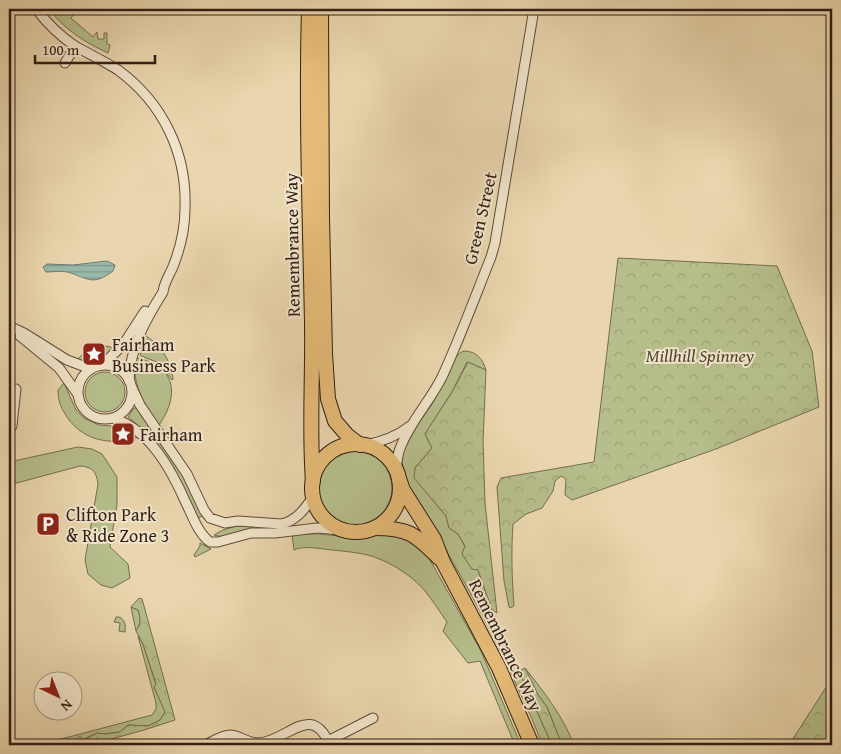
<svg xmlns="http://www.w3.org/2000/svg" width="841" height="754" font-family="'Gentium Book Plus',serif">
  <style>
    .grass { fill: #b6be8b; stroke: #746e50 }
    .forest { fill: url(#forest-crowns); stroke: #746e50 }
    .water { fill: url(#water-rules); stroke: #6f7b6f }
    .lines { fill: none; stroke-linecap: round; stroke-linejoin: round }
    .minor-casing { stroke: #604c3c; stroke-width: 11 }
    .highway-casing { stroke: #321e16; stroke-width: 16 }
    .minor { stroke: #f1e4ca; stroke-width: 9 }
    .highway { stroke: #e5bb77; stroke-width: 14 }
    .labels { text-anchor: middle; dominant-baseline: central; stroke-width: 4; stroke-linejoin: round; paint-order: stroke }
    .street-label { font-size: 18px; fill: #321e16; stroke: #f1e4ca }
    .poi-label { font-size: 18px; fill: #321e16; stroke: #f1e4ca; text-anchor: start }
    .park-label { font-size: 18px; font-style: italic; fill: #534633; stroke: #f1e4ca }
  </style>
  <defs>
    <pattern id="forest-crowns" width="20" height="18" patternUnits="userSpaceOnUse" patternTransform="scale(1.25)"><rect width="20" height="18" fill="#b6be8b"/><path d="M2 6a3 3 0 1 1 6 0M12 15a3 3 0 1 1 6 0" fill="none" stroke="#9da377"/></pattern>
    <pattern id="water-rules" width="6" height="5" patternUnits="userSpaceOnUse" patternTransform="scale(1.25)"><rect width="6" height="5" fill="#98b9aa"/><path d="M0 2.5h6" fill="none" stroke="#7d9689"/></pattern>
  </defs>
  <rect width="100%" height="100%" fill="#ead6ae"/>
  <filter id="stains"><feTurbulence type="fractalNoise" baseFrequency=".004" numOctaves="4"/><feColorMatrix values="0 0 0 0 .2 0 0 0 0 .09 0 0 0 0 .02 0 0 0 .5 -.17"/></filter>
  <radialGradient id="worn" r=".72"><stop offset=".6" stop-color="#630" stop-opacity="0"/><stop offset="1" stop-color="#630" stop-opacity=".3"/></radialGradient>
  <g class="grass">
    <path d="M49,9H64L68,15L74,12L75,13L71,18L93,37L97,32L98,39H104V33H107V44L110,45L108,53C84,42 64,29 49,9Z"/>
    <path d="M146,336C161,345 171,361 173,379L172,380L157,362L141,356L140,354Z"/>
    <path d="M106,346L114,348C103,358 92,364 77,360C84,351 96,348 106,346Z"/>
    <path d="M464,351C476,351 483,359 486,370L467,362L452,392L425,434L432,448L415,468V478L446,516L449,528L458,534L478,570L492,610L552,745H542C536,727 528,710 520,693C488,620 448,553 408,485C404,473 400,462 403,450C408,431 427,415 436,397C443,385 451,355 464,351Z"/>
    <path d="M136,358C176,365 180,395 159,425C144,404 131,383 136,358Z"/>
    <circle cx="105" cy="392" r="20"/>
    <path d="M64,383L76,410L84,418L99,425L123,427L139,437C110,447 79,440 64,412C60,406 58,398 58,390Z"/>
    <path d="M134,408H136L184,477L205,520L202,516L198,518C192,508 189,497 183,486C169,458 152,436 128,417Z"/>
    <path d="M78,447L92,449L102,454L117,477V504L110,547L128,564L130,578L112,588L101,585L88,574L85,560L98,484C96,471 93,467 80,466L9,485V462Z"/>
    <circle cx="355" cy="488" r="37"/>
    <polygon points="237,526 246,526 253,528 223,537 214,535 223,530"/>
    <path d="M292,534H320L357,538L379,534L401,535L425,551L481,651L521,745H515L480,661L468,663L443,631L447,622C440,612 433,601 425,591C411,574 384,558 363,554C353,552 342,551 332,550C321,549 304,545 294,550Z"/>
    <polygon points="200,543 211,549 195,557 194,555 200,546"/>
    <path d="M131,607L138,610C141,619 141,623 136,631Z"/>
    <path d="M116,617H119C125,619 126,626 125,632L119,631L120,623L114,622Z"/>
    <polygon points="138,636 143,644 156,685 154,687 165,709 166,712 160,720 148,726 128,725 120,732 105,734 97,733 82,740 81,737 78,737 79,742 63,745 25,745 49,740 50,742 152,715 156,709 156,703"/>
    <path d="M525,668C544,692 563,716 574,745H562L547,707L538,695Z"/>
  </g>
  <g class="forest">
    <path d="M618,258L777,266L812,351L819,407L716,449L572,500L565,495L566,479L561,476L555,481L553,491L542,508L526,514L513,524C511,552 512,579 514,606L510,608L509,607L504,581L497,487L501,478L594,462Z"/>
    <polygon points="468,362 486,370 483,441 485,503 497,613 492,610 478,570 472,569 462,554 465,546 458,534 449,528 446,516 414,478 415,468 432,448 425,434 452,392"/>
    <path d="M139,598L142,599L144,606L175,720L144,730L104,741V743L95,745H62L79,742L97,733L105,734L120,732L128,725L148,726L160,720L165,712L154,687L156,684L143,644L136,631C141,623 141,619 138,610L131,607Z"/>
    <polygon points="525,668 538,695 547,707 562,745 552,745 519,671"/>
    <polygon points="832,678 832,745 789,745"/>
  </g>
  <path class="water" d="M107,261L115,265L113,271C94,285 90,280 71,273C62,270 54,272 46,272L43,267L47,264L73,265Z"/>
  <g class="lines">
    <g class="minor-casing">
      <g id="minor">
        <path d="M36,9C47,23 60,36 75,46C89,54 104,61 118,70C163,103 187,153 185,208C185,227 181,246 174,264C171,273 164,282 163,292C146,319 130,347 129,381"/>
        <polyline points="65,63 75,46"/>
        <polyline points="9,326 24,333 67,360 91,369"/>
        <polyline points="20,336 59,368 77,393"/>
        <circle cx="105" cy="392" r="27"/>
        <polyline points="102,365 123,345 145,311"/>
        <path d="M132,388L140,405L187,474L204,510L210,518L225,523L238,521L281,524C296,521 304,510 313,497"/>
        <polyline points="9,406 14,406 16,389"/>
        <path d="M113,418C150,430 171,469 186,503C193,517 198,533 210,542H218L251,533H275L317,528L341,530"/>
        <polyline points="12,426 14,406"/>
        <path d="M364,445C382,442 396,437 410,426"/>
        <path d="M396,472C397,463 397,454 401,446C411,421 430,401 442,377C460,338 475,297 491,257L495,243L534,9"/>
        <polyline points="328,741 373,718"/>
        <path d="M205,745C212,742 222,735 230,735C240,735 248,744 259,743C288,741 311,701 330,745"/>
      </g>
    </g>
    <g class="highway-casing">
      <g id="highway">
        <path d="M309,9C306,113 310,218 312,323C313,375 309,430 313,481"/>
        <polyline points="321,9 322,216 325,354 328,399 335,421 347,435 360,445"/>
        <circle cx="356" cy="488" r="44"/>
        <polyline points="399,479 403,490 434,539 443,562 499,668 532,745"/>
        <path d="M374,528C409,528 415,534 439,558"/>
      </g>
    </g>
    <use href="#minor" class="minor"/>
    <use href="#highway" class="highway"/>
  </g>
  <defs>
    <g id="sight-square" transform="scale(1.25)"><rect x="-9" y="-9" width="18" height="18" rx="4" fill="#8f2418" stroke="#f1e4ca"/><path d="M0-6L1.8-2.2L6-1.7L2.9 1.2L3.7 5.4L0 3.3L-3.7 5.4L-2.9 1.2L-6-1.7L-1.8-2.2Z" fill="#fff"/></g>
    <g id="parking-square" transform="scale(1.25)"><rect x="-9" y="-9" width="18" height="18" rx="4" fill="#8f2418" stroke="#f1e4ca"/><path d="M-3.5-5.5H1a3.5 3.5 0 0 1 0 7H-1V5.5H-3.5ZM-1-3.4V-.6H.8a1.4 1.4 0 0 0 0-2.8Z" fill="#fff"/></g>
  </defs>
  <g fill-rule="evenodd">
    <use href="#sight-square" x="94" y="354"/>
    <use href="#sight-square" x="123" y="434"/>
    <use href="#parking-square" x="48" y="524"/>
  </g>
  <g class="labels">
    <g class="street-label">
      <text transform="translate(480 218) rotate(-77)">Green Street</text>
      <text transform="translate(292 245) rotate(-91)">Remembrance Way</text>
      <text transform="translate(506 645) rotate(64)">Remembrance Way</text>
    </g>
    <g class="poi-label">
      <text x="112" y="344">Fairham<tspan x="112" dy="21">Business Park</tspan></text>
      <text x="140" y="434">Fairham</text>
      <text x="66" y="514">Clifton Park<tspan x="66" dy="21">&amp; Ride Zone 3</tspan></text>
    </g>
    <g class="park-label">
      <text x="700" y="355">Millhill Spinney</text>
    </g>
  </g>
  <rect width="841" height="754" fill="none" stroke="#ead6ae" stroke-width="30"/>
  <rect x="10" y="10" width="821" height="734" fill="none" stroke="#321e16" stroke-width="2.5"/>
  <rect x="15" y="15" width="811" height="724" fill="none" stroke="#321e16"/>
  <g transform="translate(58 696) rotate(137)"><circle r="24" fill="#f1e4ca" stroke="#a59582"/>
  <path d="M0-4L9 19L0 12L-9 19Z" fill="#8f2418"/>
  <text y="-8" font-size="14" font-weight="bold" text-anchor="middle" fill="#321e16">N</text>
  </g>
  <path d="M35 55v8h120v-8" fill="none" stroke="#321e16" stroke-width="2.5"/>
  <text x="42" y="55" font-size="15" fill="#321e16" stroke="#f1e4ca" stroke-width="4" paint-order="stroke">100 m</text>
  <rect width="100%" height="100%" filter="url(#stains)"/>
  <rect width="100%" height="100%" fill="url(#worn)"/>
</svg>
